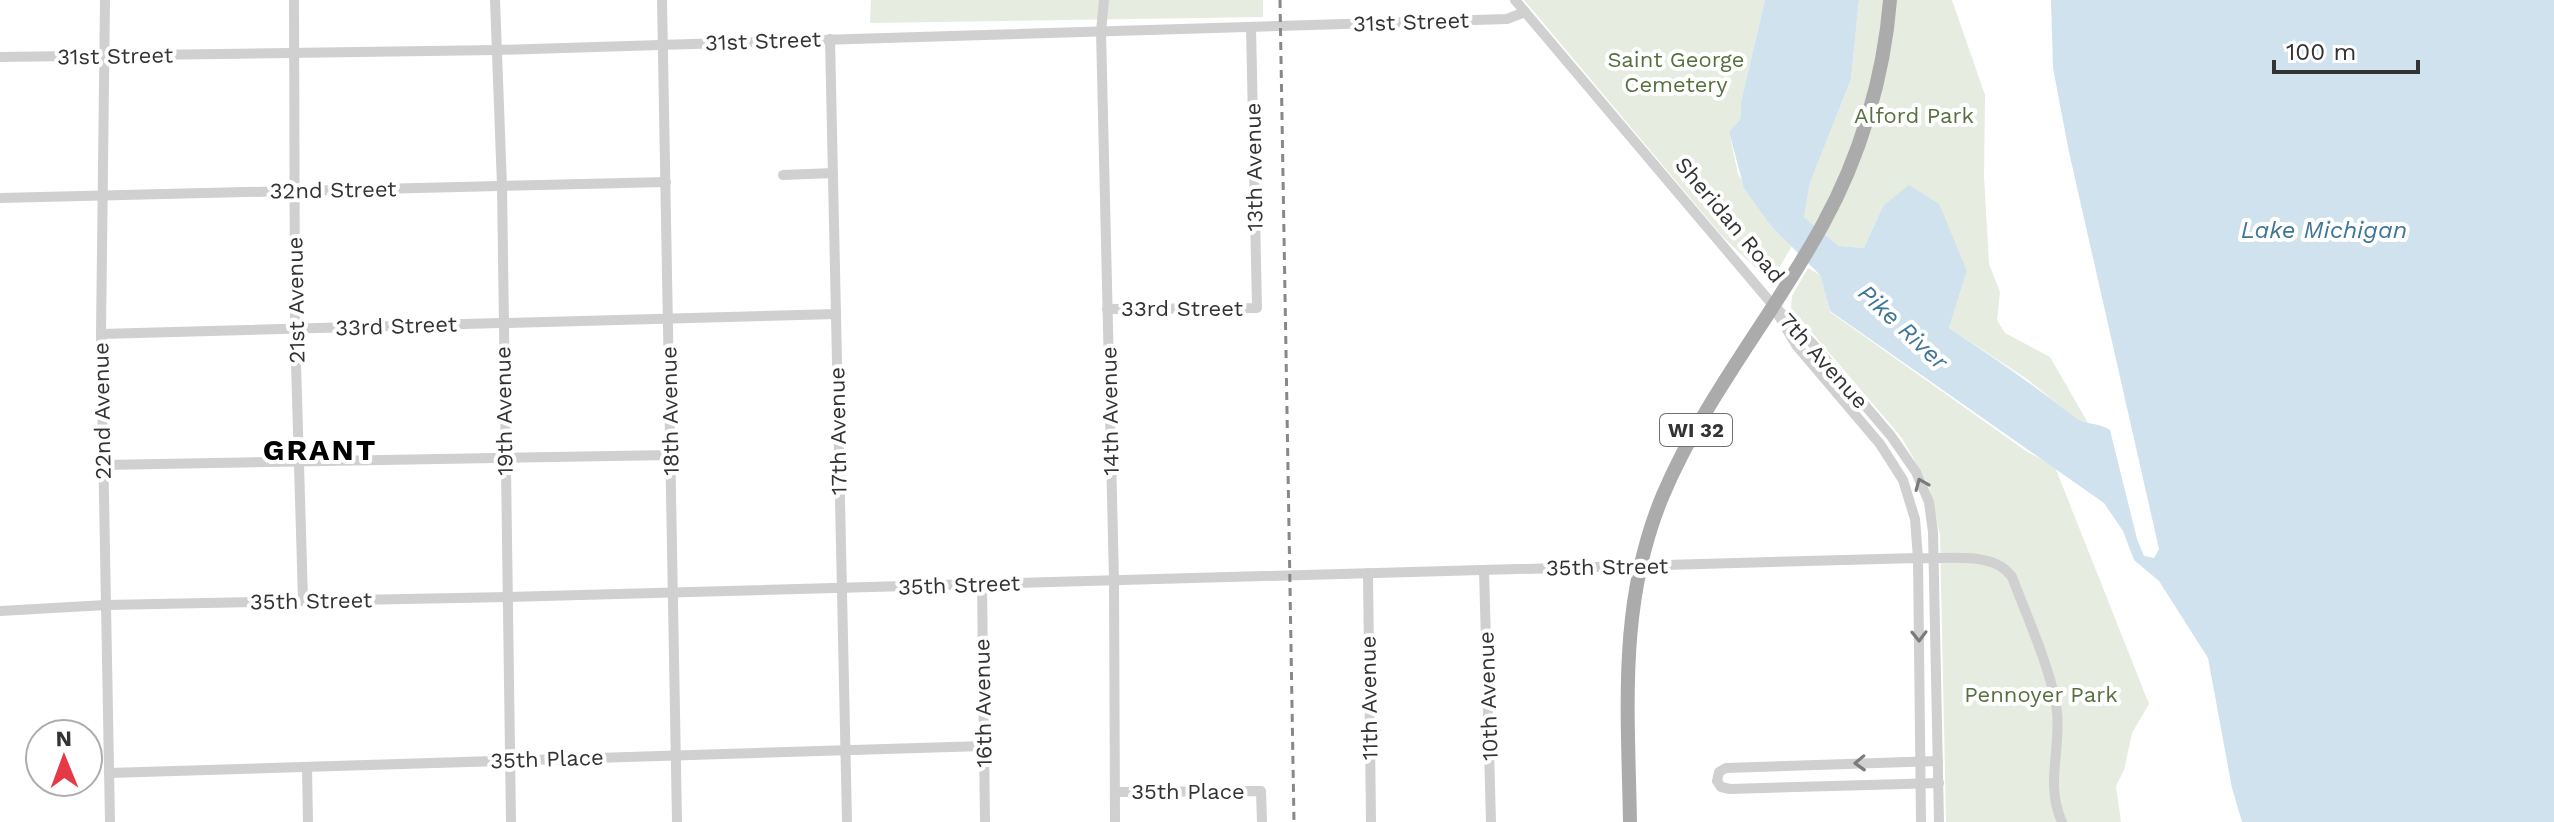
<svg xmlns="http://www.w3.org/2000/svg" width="2554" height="822" font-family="'Work Sans',sans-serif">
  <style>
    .green { fill: #e6ecdf }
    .water { fill: #cfe2ee }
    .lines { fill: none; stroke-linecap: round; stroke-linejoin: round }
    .minor { stroke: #d0d0d0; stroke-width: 10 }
    .major { stroke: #ababab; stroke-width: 14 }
    .rail { stroke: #888; stroke-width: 3; stroke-dasharray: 8 6; stroke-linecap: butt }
    .oneway { stroke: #7a7a7a }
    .labels { text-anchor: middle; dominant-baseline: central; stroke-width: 8; stroke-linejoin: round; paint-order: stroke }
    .shield { fill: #fff; stroke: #707070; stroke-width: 2 }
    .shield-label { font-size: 20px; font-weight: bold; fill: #333 }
    .street-label { font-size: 22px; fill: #333; stroke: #fff }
    .park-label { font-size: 22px; fill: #56703f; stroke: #fff }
    .water-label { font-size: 24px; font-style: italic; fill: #3f7597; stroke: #fff }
    .district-label { font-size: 30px; font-weight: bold; letter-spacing: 2px; fill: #000; stroke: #fff }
  </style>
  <rect width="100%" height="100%" fill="#fff"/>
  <g class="green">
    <polygon points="871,0 1263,0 1263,17 870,23"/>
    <polygon points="1524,0 1765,0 1741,102 1740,120 1729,132 1738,174 1771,226 1792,246 1776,273 1763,275 1722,236"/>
    <polygon points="1859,0 1952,0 1985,95 1984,176 1989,264 2000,292 1997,320 2005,333 2050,357 2088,423 2078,420 2027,379 1949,328 1967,271 1883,206 1864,248 1839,246 1804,217 1810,183 1851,79"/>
    <polygon points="1808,268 1820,275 1830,312 2026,451 2055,467 2149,704 2132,733 2124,770 2116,786 2121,822 1946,822 1940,535 1929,486 1902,438 1791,308 1792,296"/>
  </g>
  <path class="water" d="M1765,0H1859L1851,79L1810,183L1804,217L1839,246L1864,248L1883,206L1909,185L1939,204L1967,271L1949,328C1993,357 2035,386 2076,418C2085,425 2098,422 2110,430L2137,539L2144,556L2154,558L2159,549L2069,152L2053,68L2051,0H2554V822H2242L2232,788L2208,658L2159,581L2134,560L2123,531L2104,503L1830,311L1820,275L1771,226L1744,188L1729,132L1740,120L1741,102Z"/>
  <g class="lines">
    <g class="minor">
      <polyline points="105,0 101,334 110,822"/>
      <polyline points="294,0 295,329 303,600"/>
      <polyline points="495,0 502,186 511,822"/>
      <polyline points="662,0 677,822"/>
      <polyline points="1104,0 1101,31 1114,581 1115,822"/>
      <polyline points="1515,0 1772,304 1812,343 1891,436 1916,472 1929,502 1933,532 1939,822"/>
      <polyline points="830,39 847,822"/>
      <polyline points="0,57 497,50 1507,19 1525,12"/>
      <polyline points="783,175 833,173"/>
      <polyline points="0,198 666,182"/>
      <polyline points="1107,309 1257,308 1251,27"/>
      <polyline points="1779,316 1796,345 1880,444 1903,480 1915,519 1918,558 1921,822"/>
      <polyline points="101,334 836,314"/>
      <polyline points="102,465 671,455"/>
      <polyline points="1484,570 1491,822"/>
      <polyline points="1368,573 1371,822"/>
      <polyline points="982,584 985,822"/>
      <path d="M0,611L106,605L507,597L1918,558C1947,560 1994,550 2012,577C2026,614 2053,674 2057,712C2061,750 2045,785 2062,822"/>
      <polyline points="1938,761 1726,768 1719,772 1717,781 1721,787 1730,789 1939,783"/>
      <polyline points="307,767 308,822"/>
      <polyline points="109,773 984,746"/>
      <polyline points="1115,792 1261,791 1262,822"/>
    </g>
    <path class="major" d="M1630,822C1628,709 1618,602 1663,495C1704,398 1773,316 1823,224C1860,157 1884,77 1890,0"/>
    <polyline class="rail" points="1280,0 1294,822"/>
  </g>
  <defs><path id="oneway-chevron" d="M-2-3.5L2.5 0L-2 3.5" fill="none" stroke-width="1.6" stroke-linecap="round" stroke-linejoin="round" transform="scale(2)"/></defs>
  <g class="oneway">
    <use href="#oneway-chevron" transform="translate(1921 484) rotate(-113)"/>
    <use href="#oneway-chevron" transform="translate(1919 636) rotate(89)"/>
    <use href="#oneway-chevron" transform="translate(1860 763) rotate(178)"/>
  </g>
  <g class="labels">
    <rect class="shield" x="1660" y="414" width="72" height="32" rx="6"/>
    <g class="shield-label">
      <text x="1696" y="430">WI 32</text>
    </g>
    <g class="street-label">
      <text transform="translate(1411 22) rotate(-2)">31st Street</text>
      <text transform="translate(763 41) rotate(-2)">31st Street</text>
      <text transform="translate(115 56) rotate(-1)">31st Street</text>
      <text transform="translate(1254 167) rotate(-91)">13th Avenue</text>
      <text transform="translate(333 190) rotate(-1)">32nd Street</text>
      <text transform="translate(1730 220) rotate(50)">Sheridan Road</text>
      <text transform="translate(296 300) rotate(-91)">21st Avenue</text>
      <text x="1182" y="308">33rd Street</text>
      <text transform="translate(396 326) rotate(-2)">33rd Street</text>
      <text transform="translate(1824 361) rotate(48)">7th Avenue</text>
      <text transform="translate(102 411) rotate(-91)">22nd Avenue</text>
      <text transform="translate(504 411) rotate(-91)">19th Avenue</text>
      <text transform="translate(670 411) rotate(-91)">18th Avenue</text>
      <text transform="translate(1110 411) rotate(-91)">14th Avenue</text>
      <text transform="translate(838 431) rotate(-91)">17th Avenue</text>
      <text transform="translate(1607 567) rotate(-1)">35th Street</text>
      <text transform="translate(959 585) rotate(-2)">35th Street</text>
      <text transform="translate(311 601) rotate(-1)">35th Street</text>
      <text transform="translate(1488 696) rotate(-92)">10th Avenue</text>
      <text transform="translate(1369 698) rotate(-91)">11th Avenue</text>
      <text transform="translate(983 703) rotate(-91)">16th Avenue</text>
      <text transform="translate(547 759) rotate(-2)">35th Place</text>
      <text x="1188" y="791">35th Place</text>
    </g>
    <g class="park-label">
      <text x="1676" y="59">Saint George<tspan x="1676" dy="25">Cemetery</tspan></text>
      <text x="1914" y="115">Alford Park</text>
      <text x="2041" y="694">Pennoyer Park</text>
    </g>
    <g class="water-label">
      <text x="2324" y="230">Lake Michigan</text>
      <text transform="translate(1903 327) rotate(43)">Pike River</text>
    </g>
    <g class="district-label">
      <text x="320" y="449">GRANT</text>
    </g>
  </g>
  <g transform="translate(64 758) rotate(359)"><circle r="38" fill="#ffffff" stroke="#adadad" stroke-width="2"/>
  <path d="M0-6L14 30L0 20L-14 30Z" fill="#e63946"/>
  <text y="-12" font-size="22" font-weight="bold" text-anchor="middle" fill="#333333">N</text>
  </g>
  <path d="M2274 60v12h144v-12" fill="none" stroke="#333333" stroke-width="4"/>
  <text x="2286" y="60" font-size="24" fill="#333333" stroke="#ffffff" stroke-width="6" paint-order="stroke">100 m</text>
</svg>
